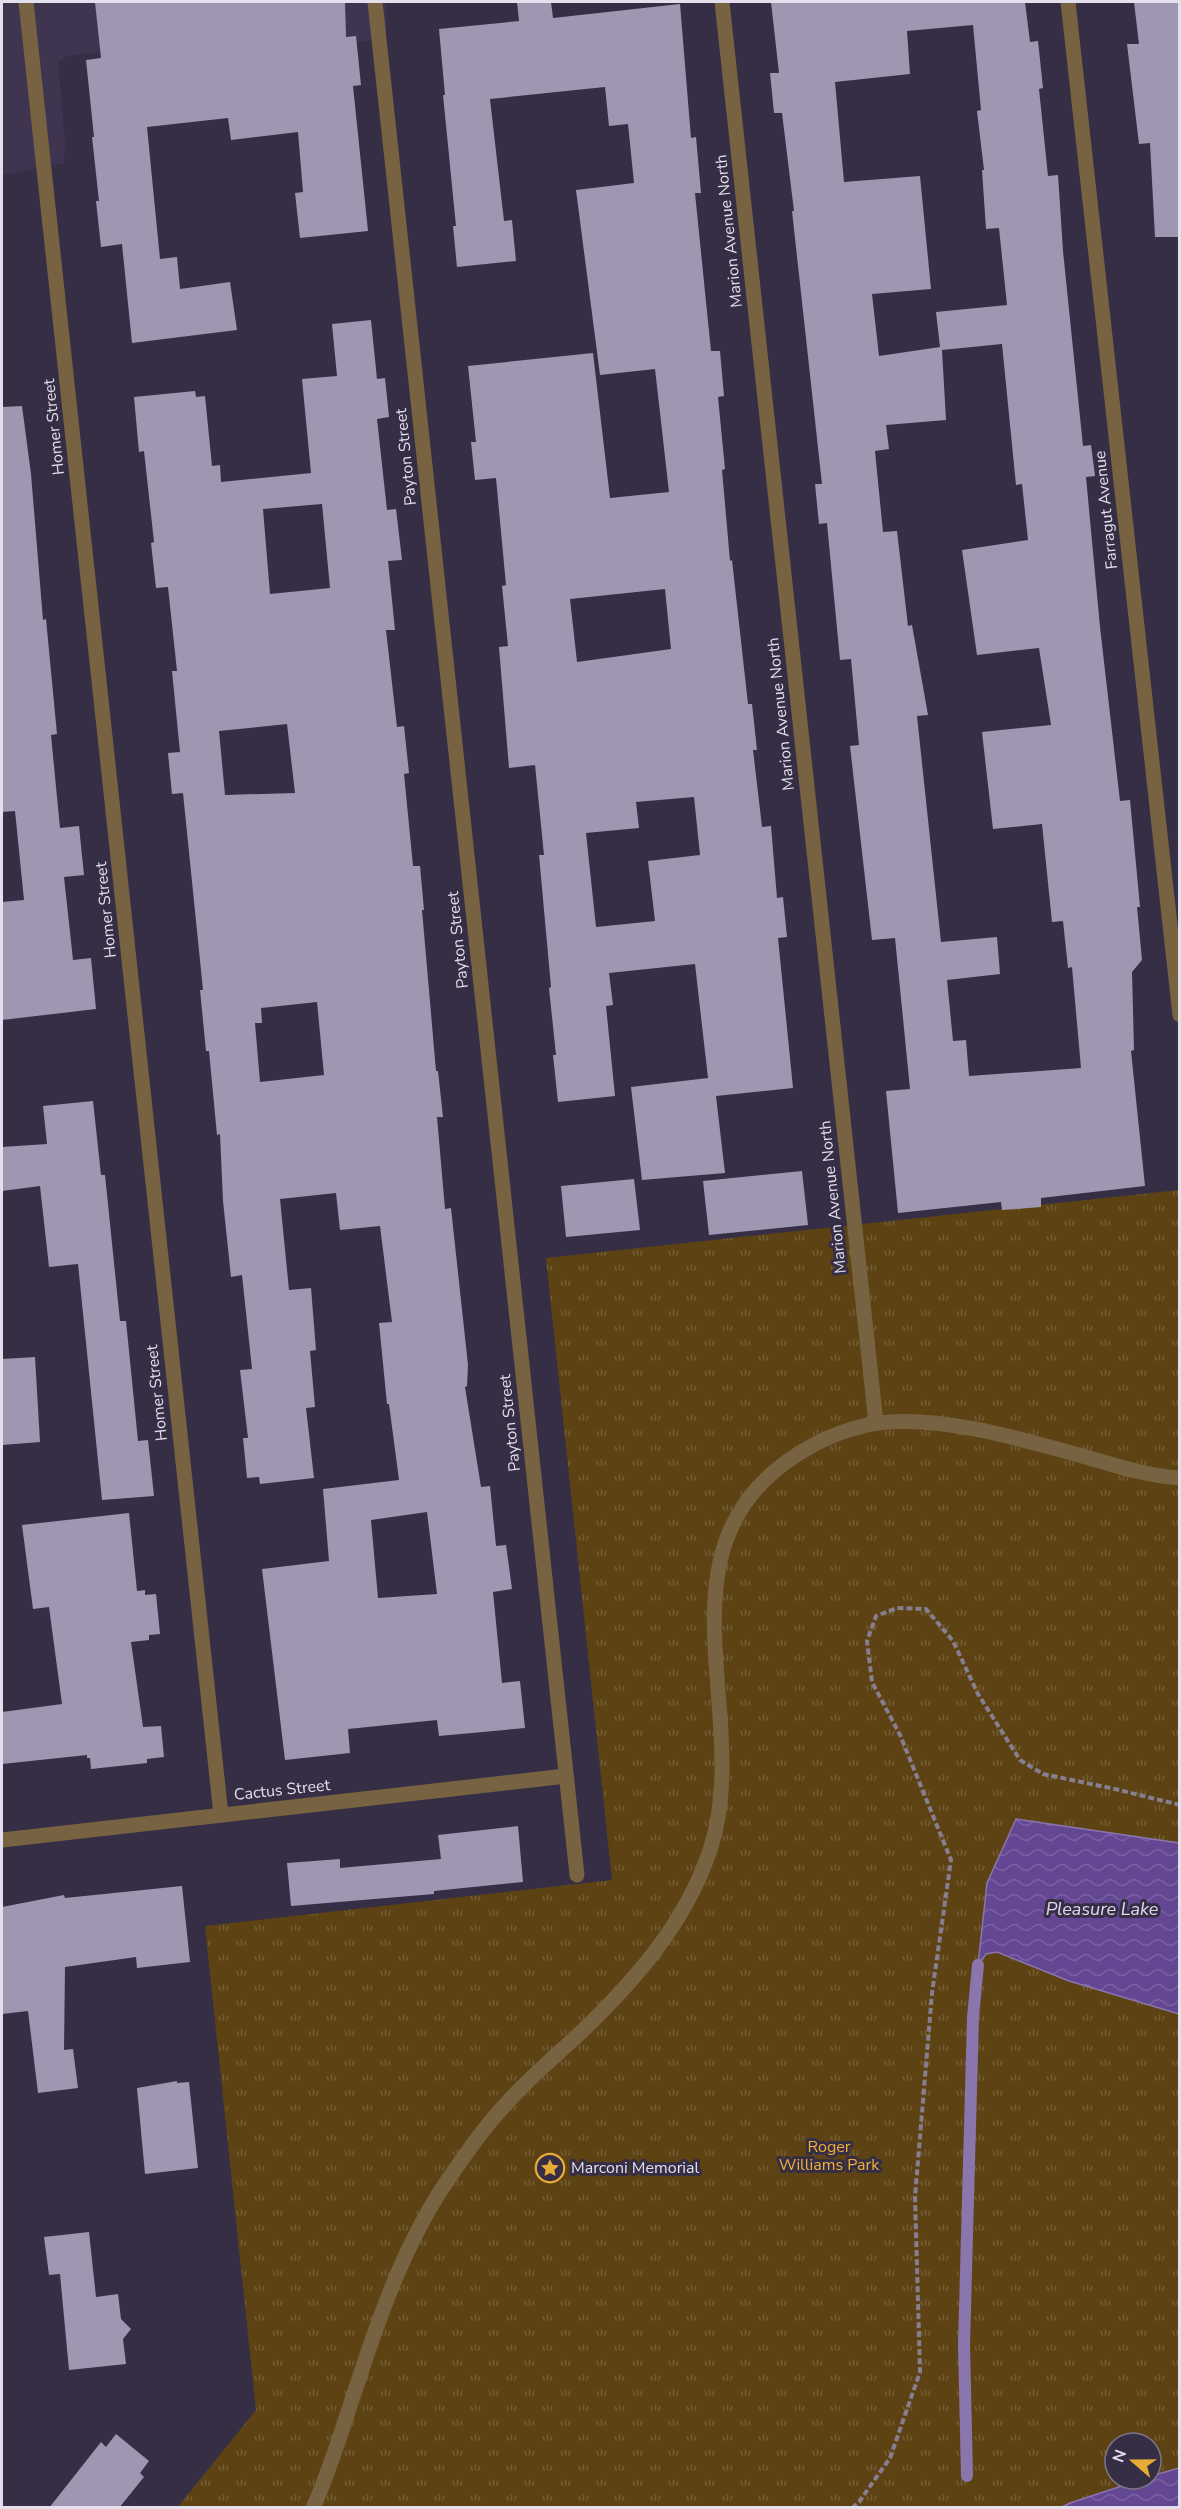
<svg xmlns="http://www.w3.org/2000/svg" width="1181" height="2509" font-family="'Nunito Sans',sans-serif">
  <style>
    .built { fill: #3f3551 }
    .park { fill: url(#park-tufts); fill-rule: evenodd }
    .water { fill: url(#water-waves); stroke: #8a75ad; stroke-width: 1.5 }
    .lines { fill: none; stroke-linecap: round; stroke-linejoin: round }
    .stream { stroke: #8a75ad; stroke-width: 12 }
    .building { fill: #9f97b2; fill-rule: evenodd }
    .path { stroke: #857f91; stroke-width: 4; stroke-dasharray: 6 3; stroke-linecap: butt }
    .minor { stroke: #776342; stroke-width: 15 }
    .labels { text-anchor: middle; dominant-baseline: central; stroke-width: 6; stroke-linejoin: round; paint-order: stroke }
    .street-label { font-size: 16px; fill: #e3dfed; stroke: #362e44 }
    .park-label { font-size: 16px; fill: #f1b234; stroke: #362e44 }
    .poi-label { font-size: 16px; fill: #e3dfed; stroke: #362e44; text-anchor: start }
    .water-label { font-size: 18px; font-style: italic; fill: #e0daef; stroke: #362e44 }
  </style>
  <defs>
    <pattern id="park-tufts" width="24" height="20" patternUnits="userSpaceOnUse" patternTransform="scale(1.5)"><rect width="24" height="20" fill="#5d4313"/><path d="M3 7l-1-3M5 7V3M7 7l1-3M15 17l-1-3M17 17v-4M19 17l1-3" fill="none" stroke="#745e36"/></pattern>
    <pattern id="water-waves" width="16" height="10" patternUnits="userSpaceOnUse" patternTransform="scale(1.5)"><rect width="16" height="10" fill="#644792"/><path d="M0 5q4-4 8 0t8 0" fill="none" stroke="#7a61a2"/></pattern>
  </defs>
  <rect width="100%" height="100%" fill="#362e44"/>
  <polygon class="built" points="2,2 385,2 387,24 385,38 305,49 143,48 70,55 58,61 65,141 64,163 2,175"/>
  <path class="park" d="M1179,1190V2507L177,2508L256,2410L205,1926L612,1880L546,1258ZM1115,2443H1151V2479H1115Z"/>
  <g class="water">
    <polygon points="1016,1819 1179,1843 1179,2014 1069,1981 997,1952 986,1954 978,1965 987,1883"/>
    <polygon points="1179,2468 1179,2507 1062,2507 1070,2503 1143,2479 1151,2479 1151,2476"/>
  </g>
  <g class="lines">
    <polyline class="stream" points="967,2476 964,2345 973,2017 978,1965"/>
  </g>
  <g class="building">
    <polygon points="95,2 345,2 346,37 356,36 361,85 353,86 368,231 300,238 295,193 303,192 298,132 231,140 228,118 147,127 160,259 177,257 180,289 230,282 237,330 132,343 122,244 101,247 96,201 99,201 92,137 94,137 86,60 101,58"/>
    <path d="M517,2H551L553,18L680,4L691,138L696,137L701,193H695L711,351H720L724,396L718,397L725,469L722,470L730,561L732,560L748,704H752L757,750H753L762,827L771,826L777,898L783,897L787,937L778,938L793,1088L716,1096L725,1173L642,1180L631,1087L708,1078L695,964L609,973L613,1005L606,1006L615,1096L558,1102L553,1055H556L549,988L551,987L539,855H544L535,765L509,768L499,647L508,646L502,586L506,585L496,478L475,480L471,442H476L468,366L593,353L610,498L669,492L655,369L600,375L576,190L634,183L628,124L609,126L605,87L490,99L504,221L512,220L516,261L457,267L453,226H456L443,95H445L439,29L519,21ZM665,589L671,649L577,662L570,599ZM694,797L700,855L648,861L655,921L596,927L586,833L639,828L636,802Z"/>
    <path d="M771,2H1025L1030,42L1038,41L1043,88L1039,89L1048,176L1058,175L1063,251L1083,446L1091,445L1095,476L1086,477L1100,627L1120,801L1130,800L1140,907H1137L1142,960L1132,972L1134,1050L1131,1051L1145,1186L1041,1198V1207L1002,1210L1001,1202L898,1213L886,1091L910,1089L895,938L872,940L850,746L859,745L851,659L840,660L827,523L819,524L815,484H822L792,211H794L782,113H774L770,73H779ZM973,25L981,110L977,111L984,170H982L986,229L999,228L1007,305L936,312L940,347L879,356L872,294L931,289L920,176L844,182L835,82L910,74L907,31ZM1002,344L1016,485L1022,484L1028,540L962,550L977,655L1039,648L1051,725L982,732L993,829L1042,824L1052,922L1063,921L1068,968L1072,967L1081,1068L969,1076L966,1040L953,1041L947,980L1000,974L997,937L941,942L917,716L928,715L912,625L908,626L897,531L883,532L875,451L889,449L886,425L946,420L942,350Z"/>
    <polygon points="1134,2 1179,2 1179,237 1155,237 1150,143 1139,144 1127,44 1139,44"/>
    <path d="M371,320L377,379L385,378L389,417L377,419L387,510L396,509L402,560L388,561L395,630H386L397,727L404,726L409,773L404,774L413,866H420L424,910H422L436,1071H438L443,1117H437L445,1209L451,1208L468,1365L467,1386L465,1387L481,1487L490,1486L496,1546L506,1545L512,1589L493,1592L502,1683L520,1681L525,1728L439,1736L437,1720L348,1729L350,1753L285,1760L262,1569L329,1561L323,1489L399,1480L389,1404H387L379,1323L392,1322L380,1226L340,1230L336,1193L280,1199L289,1290L311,1288L316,1350L310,1351L315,1407L306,1408L314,1478L260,1484L259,1477L247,1478L243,1438H248L240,1370L252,1369L242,1275L231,1277L223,1201L220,1134L217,1135L209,1051H206L200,990H203L183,793L172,794L168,753L180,752L172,671H177L168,587L156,588L151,543L154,542L144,451L139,452L134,397L195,391L196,397L205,396L212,466L220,465L221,482L311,473L302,379L337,376L332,324ZM322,504L330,588L270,594L263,509ZM287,724L295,793L225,795L219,731ZM317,1002L324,1075L260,1082L255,1023H262L261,1008ZM427,1512L437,1594L378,1598L371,1520Z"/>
    <polygon points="22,406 31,474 43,620 46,619 57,734 51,735 60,828 79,826 84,875 64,877 73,960 91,958 96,1009 2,1020 2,902 24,900 15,811 2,812 2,407"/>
    <polygon points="93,1101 101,1175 105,1175 120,1321 126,1321 138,1441 148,1440 154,1496 102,1500 78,1264 49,1267 40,1186 2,1191 2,1147 47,1144 43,1106"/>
    <polygon points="802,1171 808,1225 709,1235 703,1181"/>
    <polygon points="634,1179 640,1230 566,1237 561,1186"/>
    <polygon points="35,1357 40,1442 2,1445 2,1359"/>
    <polygon points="129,1513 137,1591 145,1590 145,1595 156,1594 160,1634 149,1635 149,1640 131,1642 143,1727 161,1726 164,1757 147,1759 147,1763 91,1769 90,1758 87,1758 87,1755 2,1764 2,1712 62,1704 49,1607 33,1609 22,1525"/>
    <polygon points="518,1826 523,1882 434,1891 434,1894 291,1906 287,1863 340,1859 340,1868 441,1859 438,1835"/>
    <polygon points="182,1886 190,1962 137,1968 136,1957 65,1967 64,2050 73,2049 78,2088 38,2093 28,2011 2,2014 2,1907 64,1895 65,1898"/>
    <polygon points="177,2081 177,2083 189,2082 198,2168 145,2174 137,2088"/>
    <polygon points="89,2232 96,2297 118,2294 121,2319 131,2329 123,2339 126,2364 69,2370 60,2274 49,2275 44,2237"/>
    <polygon points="116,2434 149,2461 140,2473 144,2477 119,2508 49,2508 101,2442 106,2447"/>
  </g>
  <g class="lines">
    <polyline class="path" points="852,2508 859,2502 890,2458 920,2372 915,2197 932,1993 951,1860 900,1735 872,1682 867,1641 876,1616 897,1608 926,1609 953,1641 978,1694 1020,1760 1043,1774 1115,1789 1180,1805"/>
    <g class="minor">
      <polyline points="26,2 221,1815"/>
      <polyline points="375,2 577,1875"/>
      <polyline points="722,2 876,1423"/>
      <polyline points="1068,2 1180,1015"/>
      <polyline points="2,1840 566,1776"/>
      <path d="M313,2508C332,2466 344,2422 359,2379C381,2311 407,2240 447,2181C465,2155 484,2127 506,2104C527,2080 552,2059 576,2037C632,1984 685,1925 710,1850C755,1716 648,1549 798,1454C820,1440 847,1429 872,1424C935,1413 1025,1440 1086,1457C1117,1466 1147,1476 1180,1478"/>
    </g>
  </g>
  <defs>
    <g id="sight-ring" transform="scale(1.5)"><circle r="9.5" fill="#362e44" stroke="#e7ac37" stroke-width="1.5"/><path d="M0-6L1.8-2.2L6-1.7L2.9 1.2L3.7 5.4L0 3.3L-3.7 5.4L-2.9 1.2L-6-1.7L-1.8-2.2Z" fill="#e7ac37"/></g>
  </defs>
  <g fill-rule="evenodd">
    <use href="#sight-ring" x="550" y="2168"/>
  </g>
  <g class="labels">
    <g class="street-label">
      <text transform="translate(729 231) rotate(-96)">Marion Avenue North</text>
      <text transform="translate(54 427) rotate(-96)">Homer Street</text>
      <text transform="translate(406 457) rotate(-96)">Payton Street</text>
      <text transform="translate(1106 510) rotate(-96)">Farragut Avenue</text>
      <text transform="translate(781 714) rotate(-96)">Marion Avenue North</text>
      <text transform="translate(106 910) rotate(-96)">Homer Street</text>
      <text transform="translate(458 940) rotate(-96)">Payton Street</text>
      <text transform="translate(833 1197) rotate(-96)">Marion Avenue North</text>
      <text transform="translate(157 1393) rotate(-96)">Homer Street</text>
      <text transform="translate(510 1423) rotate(-96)">Payton Street</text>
      <text transform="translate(282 1790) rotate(-6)">Cactus Street</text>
    </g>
    <g class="park-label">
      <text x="829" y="2147">Roger<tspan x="829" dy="18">Williams Park</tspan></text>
    </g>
    <g class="poi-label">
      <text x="571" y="2168">Marconi Memorial</text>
    </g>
    <g class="water-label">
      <text x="1102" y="1909">Pleasure Lake</text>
    </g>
  </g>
  <rect width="1181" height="2509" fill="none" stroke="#e3dfed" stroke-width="6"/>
  <g transform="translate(1133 2461) rotate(290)"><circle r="28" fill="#362e44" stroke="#7b7588" stroke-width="1.5"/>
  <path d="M0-4.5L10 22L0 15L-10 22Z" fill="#e7ac37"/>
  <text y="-9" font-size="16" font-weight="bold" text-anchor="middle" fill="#e3dfed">N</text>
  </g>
</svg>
